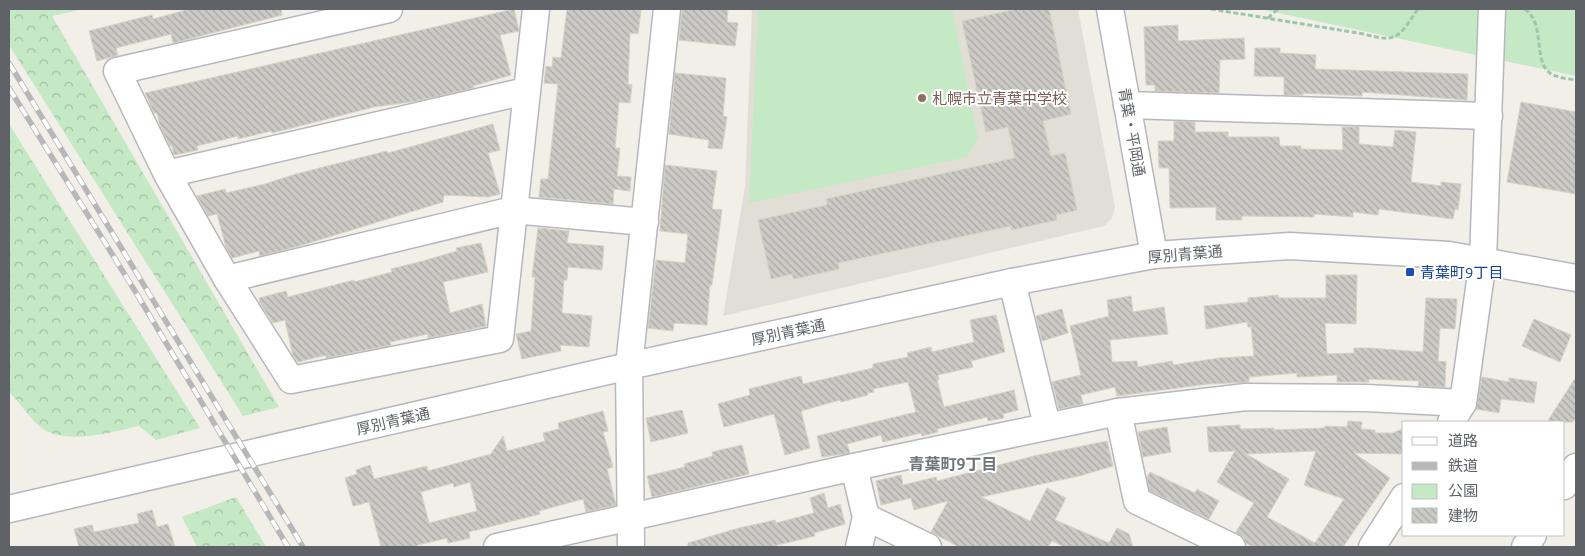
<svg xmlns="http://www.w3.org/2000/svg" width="1585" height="556" font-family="Ubuntu,'Noto Sans JP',sans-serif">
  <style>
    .education { fill: #e1ded6 }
    .forest { fill: url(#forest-crowns) }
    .park { fill: #c5e8c5 }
    .building { fill: url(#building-back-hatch); stroke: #d6d1c6; fill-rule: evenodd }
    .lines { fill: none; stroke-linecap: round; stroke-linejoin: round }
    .minor-casing { stroke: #b5b8bc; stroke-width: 29 }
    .path { stroke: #9cc7a9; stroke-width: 3; stroke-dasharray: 5 2.5; stroke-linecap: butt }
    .minor { stroke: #fff; stroke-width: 26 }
    .rail-casing { stroke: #b6b7b8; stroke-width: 5.5 }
    .rail { stroke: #fff; stroke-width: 4; stroke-dasharray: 11; stroke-linecap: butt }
    .education-dot { fill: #8d6e63; stroke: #fff; stroke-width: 2 }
    .transit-dot { fill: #1a4fb4; stroke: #fff; stroke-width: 2 }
    .labels { text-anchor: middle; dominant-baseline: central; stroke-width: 4; stroke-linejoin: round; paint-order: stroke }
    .education-label { font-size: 15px; fill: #785e54; stroke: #fff; text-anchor: start }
    .street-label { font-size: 15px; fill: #5f6368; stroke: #fff }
    .transit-label { font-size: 15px; fill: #164399; stroke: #fff; text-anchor: start }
    .neighbourhood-label { font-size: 16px; font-weight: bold; fill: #70757a; stroke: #fff }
  </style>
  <defs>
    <pattern id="forest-crowns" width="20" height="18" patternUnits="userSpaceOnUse" patternTransform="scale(1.25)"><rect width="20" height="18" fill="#c5e8c5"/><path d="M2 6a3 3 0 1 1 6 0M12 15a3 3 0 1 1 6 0" fill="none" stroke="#a3c0a4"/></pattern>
    <pattern id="building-back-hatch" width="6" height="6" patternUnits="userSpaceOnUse" patternTransform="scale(1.25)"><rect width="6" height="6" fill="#cccac5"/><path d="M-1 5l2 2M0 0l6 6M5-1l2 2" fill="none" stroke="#a9a8a4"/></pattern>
  </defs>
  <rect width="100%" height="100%" fill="#f1efe8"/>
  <polygon class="education" points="752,9 1078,9 1115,207 1112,218 1104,226 723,316 745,187"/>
  <g class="forest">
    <polygon points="9,9 84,9 52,16 279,407 243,416 9,45"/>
    <path d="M9,124L200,428L156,440L139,426C113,432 67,445 43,429C30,420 21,403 9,392Z"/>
    <polygon points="236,497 266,547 197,547 182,517"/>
  </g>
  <g class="park">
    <polygon points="758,9 952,9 978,138 967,157 749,203"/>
    <polygon points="1259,9 1576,9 1576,76"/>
  </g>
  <g class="building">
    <polygon points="190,9 281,9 282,15 173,43 171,34 116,48 118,55 97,61 89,31 152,15 153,19"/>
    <polygon points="514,9 519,31 500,35 511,75 473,86 474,88 417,101 374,107 272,133 271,131 238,139 238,136 197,146 198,150 174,155 172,146 170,146 160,126 157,113 154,113 145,93"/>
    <polygon points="567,9 641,10 638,34 630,33 628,84 632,85 630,103 619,102 615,148 620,148 617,176 631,177 630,191 614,189 613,204 539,197 541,179 548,179 558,84 544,83 546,66 552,67 553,57 561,58"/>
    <polygon points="682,9 728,9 727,22 738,23 735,46 679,40"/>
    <polygon points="1017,9 1049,9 1071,114 1043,121 1051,156 1065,153 1077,210 1056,215 1057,220 1012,230 1011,226 838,263 839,269 794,279 792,274 771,279 758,220 827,205 826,199 1015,158 1008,127 986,132 962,21"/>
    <polygon points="1178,25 1178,41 1244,38 1245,59 1220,60 1219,93 1155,91 1155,85 1146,85 1144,27"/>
    <polygon points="1255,48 1280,48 1280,53 1316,55 1315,69 1468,74 1467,100 1362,92 1362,96 1303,93 1303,95 1284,95 1284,77 1254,76"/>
    <polygon points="675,73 726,78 723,116 727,117 722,149 708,148 709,140 669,134"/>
    <polygon points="1521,102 1576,112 1576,194 1507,182"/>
    <polygon points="1174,121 1195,122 1195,132 1228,132 1228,137 1279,137 1280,146 1301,146 1301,149 1343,150 1342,127 1359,127 1359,144 1393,147 1395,130 1416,132 1411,182 1441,186 1441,182 1461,184 1458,210 1455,209 1453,219 1379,209 1378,215 1353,212 1353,217 1314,214 1314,217 1242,216 1242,220 1216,220 1216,207 1170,208 1169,168 1159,168 1158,141 1174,141"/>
    <polygon points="493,124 500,150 488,153 500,194 488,197 444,195 443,202 299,246 260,256 259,251 232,258 226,247 217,214 208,216 197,196 225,189 226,193 265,184 296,174 387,151 388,153"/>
    <polygon points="665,165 717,171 712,209 722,210 712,285 710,285 707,325 674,323 673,331 648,328 656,260 685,263 688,234 660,231"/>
    <polygon points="538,228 569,231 567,243 604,246 602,270 568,267 567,280 564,280 562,313 592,316 589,347 560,345 561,351 522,359 516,334 531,331 535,277 532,277"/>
    <polygon points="481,243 488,272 443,282 450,313 482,304 486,326 428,338 428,334 390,342 391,345 326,358 326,355 298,362 293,356 285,320 273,323 260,303 259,298 286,291 288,297 354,280 354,282 392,272 391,269 423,261 457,251 456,248"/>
    <polygon points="1326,275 1357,275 1356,324 1325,323 1327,354 1354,353 1354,348 1369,348 1423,352 1426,298 1457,299 1455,329 1440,328 1438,361 1446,362 1445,387 1418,386 1419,381 1369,379 1369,382 1337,382 1337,375 1297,377 1297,373 1249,377 1249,382 1208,384 1117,396 1115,387 1081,395 1083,404 1059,409 1052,382 1081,375 1070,326 1109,316 1107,300 1131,296 1133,312 1164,307 1168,334 1110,340 1112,362 1137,361 1138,367 1172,361 1173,365 1220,358 1254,356 1251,327 1248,327 1247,322 1206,329 1204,306 1248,302 1248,298 1278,295 1279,298 1326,298"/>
    <polygon points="1062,309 1068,333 1042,341 1036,316"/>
    <polygon points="996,315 1005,352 971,361 973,367 938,375 939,380 937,380 944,407 1014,390 1018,410 1003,414 1004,418 988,421 987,417 937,429 938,432 922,436 921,433 883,442 881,435 847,444 850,453 822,457 817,436 916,412 908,382 873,389 874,392 867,393 868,395 841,402 840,400 801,411 810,448 785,455 774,414 724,427 718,404 750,395 749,389 801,376 803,384 873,368 873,364 908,357 907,353 931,347 932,352 974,342 970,320"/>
    <polygon points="1534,319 1571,335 1560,362 1522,346"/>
    <polygon points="1482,377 1509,382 1509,378 1537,382 1534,403 1501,399 1499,413 1476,409"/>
    <polygon points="1576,377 1576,417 1573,422 1547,422"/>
    <polygon points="682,410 688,433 651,442 646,418"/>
    <path d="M603,411L608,431L603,432L613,467L607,469L616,505L586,512L583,499L539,511L540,514L469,532L470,538L448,543L447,538L410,547H381L369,502L353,506L345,478L357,474L356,470L370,465L374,479L427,466L428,471L491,454L503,436L507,451L545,441L543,433L559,429L558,423ZM470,482L477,511L429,523L421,492L453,483L454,487Z"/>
    <path d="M1348,421L1362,422L1361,429L1375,430V433H1393L1404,428V454L1354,453L1390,478L1343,547H1253L1246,543L1244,538L1236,532L1254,503L1217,482L1235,451L1209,452L1207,427L1240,425V429L1274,428V430L1324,428L1325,426L1347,427ZM1316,451L1304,485L1344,499L1315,543L1267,517L1289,479L1246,454Z"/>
    <polygon points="1167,427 1171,452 1143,457 1138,432"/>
    <polygon points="1107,441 1113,466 1079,476 981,497 1030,521 1047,488 1066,498 1055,520 1109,543 1117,528 1129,534 1133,547 1065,547 1052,541 1048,547 959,547 931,532 948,501 914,510 911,498 881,505 876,481 901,475 903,485 936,477 937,481 1034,456"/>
    <polygon points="742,445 749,474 652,497 647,476 685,467 684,464 713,456 712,452"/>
    <polygon points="1150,472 1195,493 1197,489 1219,501 1209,519 1150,491 1147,478"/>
    <polygon points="824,493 828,508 840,504 845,524 814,533 815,536 769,547 688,547 688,543 739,528 775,520 776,523 814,513 810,498"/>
    <polygon points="152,510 157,527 168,524 175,547 79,547 74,529 92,525 94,532 139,523 137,514"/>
  </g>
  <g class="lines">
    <g class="minor-casing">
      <g id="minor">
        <polyline points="389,9 117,71 167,174 227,279 291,380 500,339 536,9"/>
        <polyline points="1110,9 1154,255"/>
        <polyline points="1127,105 1489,116"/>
        <polyline points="167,174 526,91"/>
        <polyline points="227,279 513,210 645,222"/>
        <polyline points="1012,282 1047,425"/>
        <polyline points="1118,412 1137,501 1232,547"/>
        <polyline points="1451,422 1463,403 1483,260 1492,9"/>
        <polyline points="854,467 866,517 859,547"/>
        <polyline points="1564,486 1576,467"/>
        <polyline points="9,509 629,366 1012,282 1154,255 1290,246 1449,255 1576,278"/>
        <polyline points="866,517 928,547"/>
        <polyline points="497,547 854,467 1118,412 1246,397 1366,398 1463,403"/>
        <polyline points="631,547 629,366 667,9"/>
        <polyline points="1372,547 1404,497"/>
        <polyline points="1525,547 1533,535"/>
      </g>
    </g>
    <g class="path">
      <path d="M1211,9L1364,34C1398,44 1399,36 1418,9"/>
      <path d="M1525,9C1547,25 1531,64 1553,75C1560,78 1569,79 1576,80"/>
      <polyline points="1268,18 1278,9"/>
    </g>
    <use href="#minor" class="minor"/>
    <g class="rail-casing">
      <g id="rail">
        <polyline points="9,63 303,547"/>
        <polyline points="9,88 135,291 288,547"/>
      </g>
    </g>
    <use href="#rail" class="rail"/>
  </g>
  <circle class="education-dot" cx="922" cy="98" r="5"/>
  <rect class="transit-dot" x="1405" y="267" width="10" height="10" rx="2.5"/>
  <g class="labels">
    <g class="education-label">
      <text x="932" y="98">札幌市立青葉中学校</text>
    </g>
    <g class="street-label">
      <text transform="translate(1132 132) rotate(80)">青葉・平岡通</text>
      <text transform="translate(1185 254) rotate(-5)">厚別青葉通</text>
      <text transform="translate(788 332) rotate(-12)">厚別青葉通</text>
      <text transform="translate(393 421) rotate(-13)">厚別青葉通</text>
    </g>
    <g class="transit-label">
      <text x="1420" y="272">青葉町9丁目</text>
    </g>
    <g class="neighbourhood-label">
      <text x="953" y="464">青葉町9丁目</text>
    </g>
  </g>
  <rect width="1585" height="556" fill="none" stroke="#5f6368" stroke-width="20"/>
  <rect x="1402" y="421" width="162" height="115" fill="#ffffff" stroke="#bfc1c3"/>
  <rect x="1412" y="437" width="25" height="8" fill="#ffffff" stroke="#bfc1c3"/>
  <text x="1448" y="446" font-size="15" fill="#5f6368">道路</text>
  <rect x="1412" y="462" width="25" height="8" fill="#b6b7b8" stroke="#bfc1c3"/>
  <text x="1448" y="471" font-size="15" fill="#5f6368">鉄道</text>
  <rect x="1412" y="484" width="25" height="15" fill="#c5e8c5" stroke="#bfc1c3"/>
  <text x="1448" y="496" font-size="15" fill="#5f6368">公園</text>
  <rect x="1412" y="508" width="25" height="15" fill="url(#building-back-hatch)" stroke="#bfc1c3"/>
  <text x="1448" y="521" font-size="15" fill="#5f6368">建物</text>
</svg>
